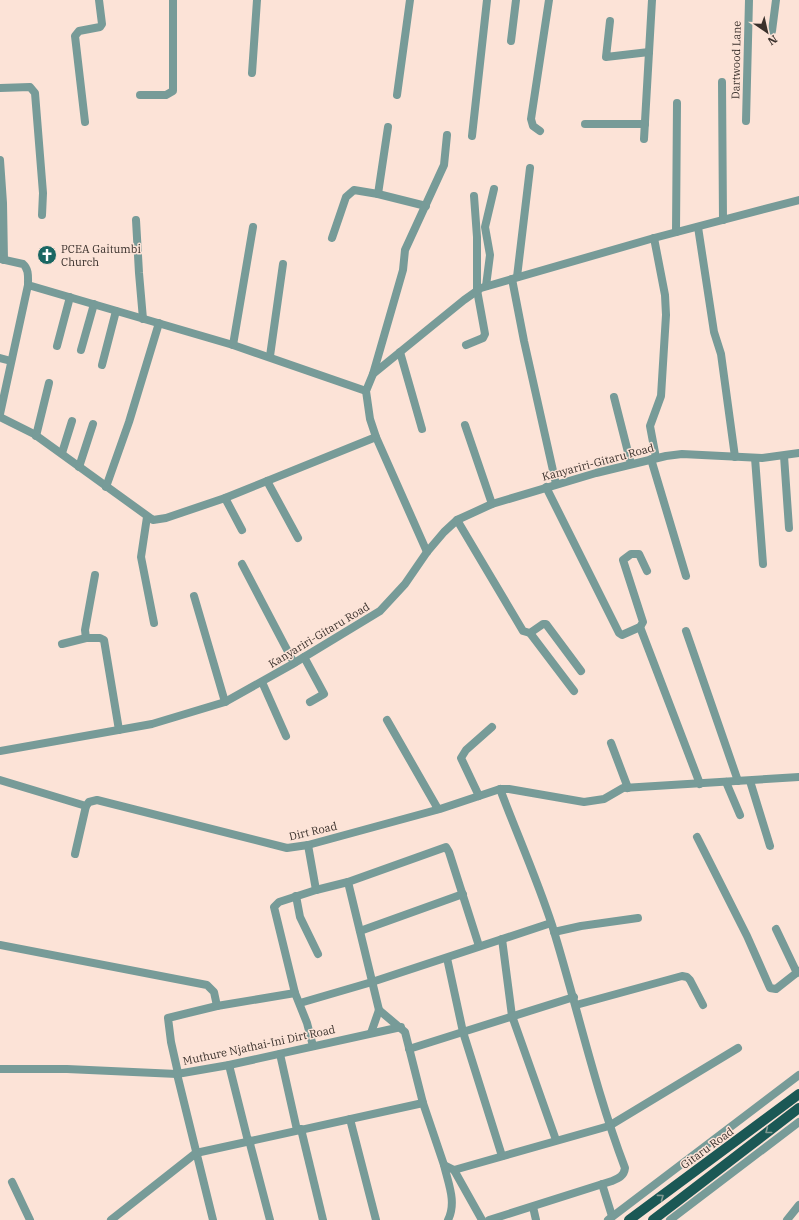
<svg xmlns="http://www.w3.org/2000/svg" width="799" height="1220" font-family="'IBM Plex Serif',serif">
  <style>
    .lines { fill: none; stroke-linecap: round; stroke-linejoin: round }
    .minor { stroke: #779b98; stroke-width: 8 }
    .major { stroke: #1b5855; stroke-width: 10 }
    .oneway { stroke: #809790 }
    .labels { text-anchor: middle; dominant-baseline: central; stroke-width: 3; stroke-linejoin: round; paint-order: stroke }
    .street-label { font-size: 11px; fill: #3a312c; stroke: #fce3d7 }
    .poi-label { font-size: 11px; fill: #3a312c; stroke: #fce3d7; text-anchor: start }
  </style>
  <rect width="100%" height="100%" fill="#fce3d7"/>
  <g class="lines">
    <g class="minor">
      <polyline points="610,21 606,57 649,52"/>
      <polyline points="772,31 776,0"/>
      <polyline points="511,41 516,0"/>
      <polyline points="252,73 257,0"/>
      <polyline points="722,82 723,220"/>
      <polyline points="0,88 30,87 35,93 43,193 42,215"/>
      <polyline points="140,95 166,95 173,91 173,0"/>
      <polyline points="397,95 410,0"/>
      <polyline points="746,121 749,0"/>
      <polyline points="85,122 75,36 79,31 100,27 102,24 99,0"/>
      <polyline points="585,124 645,124"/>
      <polyline points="540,131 533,126 531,119 549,0"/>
      <polyline points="472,136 487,0"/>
      <polyline points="644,139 652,0"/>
      <polyline points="0,160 3,203 4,260"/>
      <polyline points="378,194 388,127"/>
      <polyline points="136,220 139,273 143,319"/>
      <polyline points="698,227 714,332 721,354 735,457"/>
      <polyline points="676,232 677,103"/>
      <polyline points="332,238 346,197 354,190 378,194 426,206"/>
      <polyline points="654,238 665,295 666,315 661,396 650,426 656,458"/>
      <path d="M0,259L23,264C29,269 28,277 28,285L233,345L366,391"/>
      <polyline points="517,277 530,168"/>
      <polyline points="512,279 524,341 556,484"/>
      <polyline points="486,286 490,255 485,227 494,189"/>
      <polyline points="233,345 253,227"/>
      <polyline points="466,345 483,338 485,334 477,290 477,237 474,196"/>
      <polyline points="57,346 70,297"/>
      <polyline points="81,350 94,304"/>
      <polyline points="400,352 422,429"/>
      <polyline points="270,356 283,264"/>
      <polyline points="0,358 11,361"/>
      <polyline points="102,365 116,311"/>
      <polyline points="373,374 403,270 405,250 444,165 447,135"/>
      <polyline points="614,397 631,464"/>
      <polyline points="0,414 28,285"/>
      <polyline points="0,417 34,434 153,520 166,518 225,498 376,437"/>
      <polyline points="465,425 492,504"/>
      <polyline points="36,436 49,383"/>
      <polyline points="62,453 72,421"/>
      <polyline points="784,456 789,528"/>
      <polyline points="755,458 763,564"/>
      <polyline points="651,459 686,576"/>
      <polyline points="79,467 93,424"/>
      <polyline points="267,481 298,538"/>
      <polyline points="106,487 129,422 159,323"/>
      <polyline points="546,487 619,633 622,635 640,627 643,622 623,560 631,554 639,554 647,571"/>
      <polyline points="225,498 242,530"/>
      <polyline points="147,517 141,557 154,623"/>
      <polyline points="457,520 523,631 530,633 543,624 546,624 581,671"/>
      <polyline points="427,552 376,437 370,419 366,391 373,374 464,300 481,288 654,238 799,200"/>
      <polyline points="242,564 294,663"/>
      <polyline points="95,575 85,630 86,638 100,638 104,640 119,730"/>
      <polyline points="194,596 225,702"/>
      <polyline points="640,627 700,784"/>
      <polyline points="686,631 738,781"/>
      <polyline points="530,633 574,691"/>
      <polyline points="62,644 86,638"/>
      <polyline points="304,657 324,694 310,702"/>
      <polyline points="262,682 286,736"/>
      <polyline points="387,720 438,809"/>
      <polyline points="611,743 628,788"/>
      <polyline points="0,751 152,724 225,702 291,665 380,611 405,584 427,552 444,532 457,520 492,504 596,473 666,456 682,454 762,458 799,453"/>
      <polyline points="0,780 86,806 89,802 97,800 287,848 308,845 440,809 500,789 509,789 584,802 604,799 623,788 799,777"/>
      <polyline points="750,781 770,846"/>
      <polyline points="726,782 740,815"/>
      <polyline points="479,796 461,758 466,750 492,727"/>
      <polyline points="697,837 747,936 770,988 776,989 799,971"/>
      <polyline points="308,845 316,890 348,882 379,1010 371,1033"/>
      <polyline points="75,854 86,806"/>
      <polyline points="348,882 446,847 449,852 479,946"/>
      <polyline points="296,896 300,917 318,954"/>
      <polyline points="776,929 797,973"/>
      <polyline points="360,931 463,894"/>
      <polyline points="554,932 581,926 638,918"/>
      <polyline points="502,939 512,1016 556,1140"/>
      <polyline points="0,945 207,985 214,992 217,1006"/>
      <polyline points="447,958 463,1032 502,1156"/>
      <polyline points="300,1003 372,982 551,923"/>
      <polyline points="576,1005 682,976 687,977 690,980 703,1005"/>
      <polyline points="379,1010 405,1032 423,1103 444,1165 454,1170 482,1220"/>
      <polyline points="313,1046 307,1023 295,993 274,907 279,902 316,890"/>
      <polyline points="409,1049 574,997"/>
      <polyline points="280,1054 297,1130"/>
      <polyline points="229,1065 248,1141"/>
      <polyline points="0,1069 67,1069 177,1074 229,1065 401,1027"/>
      <polyline points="178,1073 171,1042 168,1018 217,1006 295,993"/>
      <polyline points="177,1074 213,1220"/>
      <polyline points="350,1119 376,1220"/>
      <polyline points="301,1129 323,1220"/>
      <polyline points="249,1140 270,1220"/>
      <path d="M444,1165C448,1183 457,1202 448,1220"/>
      <polyline points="454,1170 609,1126 738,1048"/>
      <polyline points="12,1182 30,1220"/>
      <polyline points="602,1184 612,1216"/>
      <polyline points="533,1207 536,1220"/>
      <polyline points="111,1220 196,1153 423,1103"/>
      <path d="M489,1220L612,1181C619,1178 624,1176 625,1168C595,1089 577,1006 552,925C537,879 517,834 500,789"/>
      <polyline points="608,1220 799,1075"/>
      <polyline points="670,1220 799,1122"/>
      <polyline points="787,1220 799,1205"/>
    </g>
    <g class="major">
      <polyline points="629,1220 799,1094"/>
      <polyline points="653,1220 799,1108"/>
    </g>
  </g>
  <defs><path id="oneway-chevron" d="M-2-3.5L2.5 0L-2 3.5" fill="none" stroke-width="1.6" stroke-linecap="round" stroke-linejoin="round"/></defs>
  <g class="oneway">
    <use href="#oneway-chevron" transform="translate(768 1131) rotate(142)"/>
    <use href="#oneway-chevron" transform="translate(661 1197) rotate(-36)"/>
  </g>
  <defs>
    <g id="church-disc" transform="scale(1)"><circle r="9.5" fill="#1a6763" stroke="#fce3d7"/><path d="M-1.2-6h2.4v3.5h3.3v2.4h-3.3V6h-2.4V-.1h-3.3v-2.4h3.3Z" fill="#fff"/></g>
  </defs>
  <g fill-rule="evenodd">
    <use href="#church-disc" x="47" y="255"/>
  </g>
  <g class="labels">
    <g class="street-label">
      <text transform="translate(736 60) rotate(-89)">Dartwood Lane</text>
      <text transform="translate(598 462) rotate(-15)">Kanyariri-Gitaru Road</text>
      <text transform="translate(319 635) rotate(-31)">Kanyariri-Gitaru Road</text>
      <text transform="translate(313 831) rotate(-13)">Dirt Road</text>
      <text transform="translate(259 1045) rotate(-12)">Muthure Njathai-Ini Dirt Road</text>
      <text transform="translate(707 1148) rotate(-36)">Gitaru Road</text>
    </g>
    <g class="poi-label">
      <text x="61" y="249">PCEA Gaitumbi<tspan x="61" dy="13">Church</tspan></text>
    </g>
  </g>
  <g transform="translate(767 32) rotate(146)" stroke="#fce3d7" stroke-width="3" paint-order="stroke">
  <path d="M0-3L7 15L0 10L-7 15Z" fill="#3a312c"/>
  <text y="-6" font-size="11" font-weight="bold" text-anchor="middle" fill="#3a312c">N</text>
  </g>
</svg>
